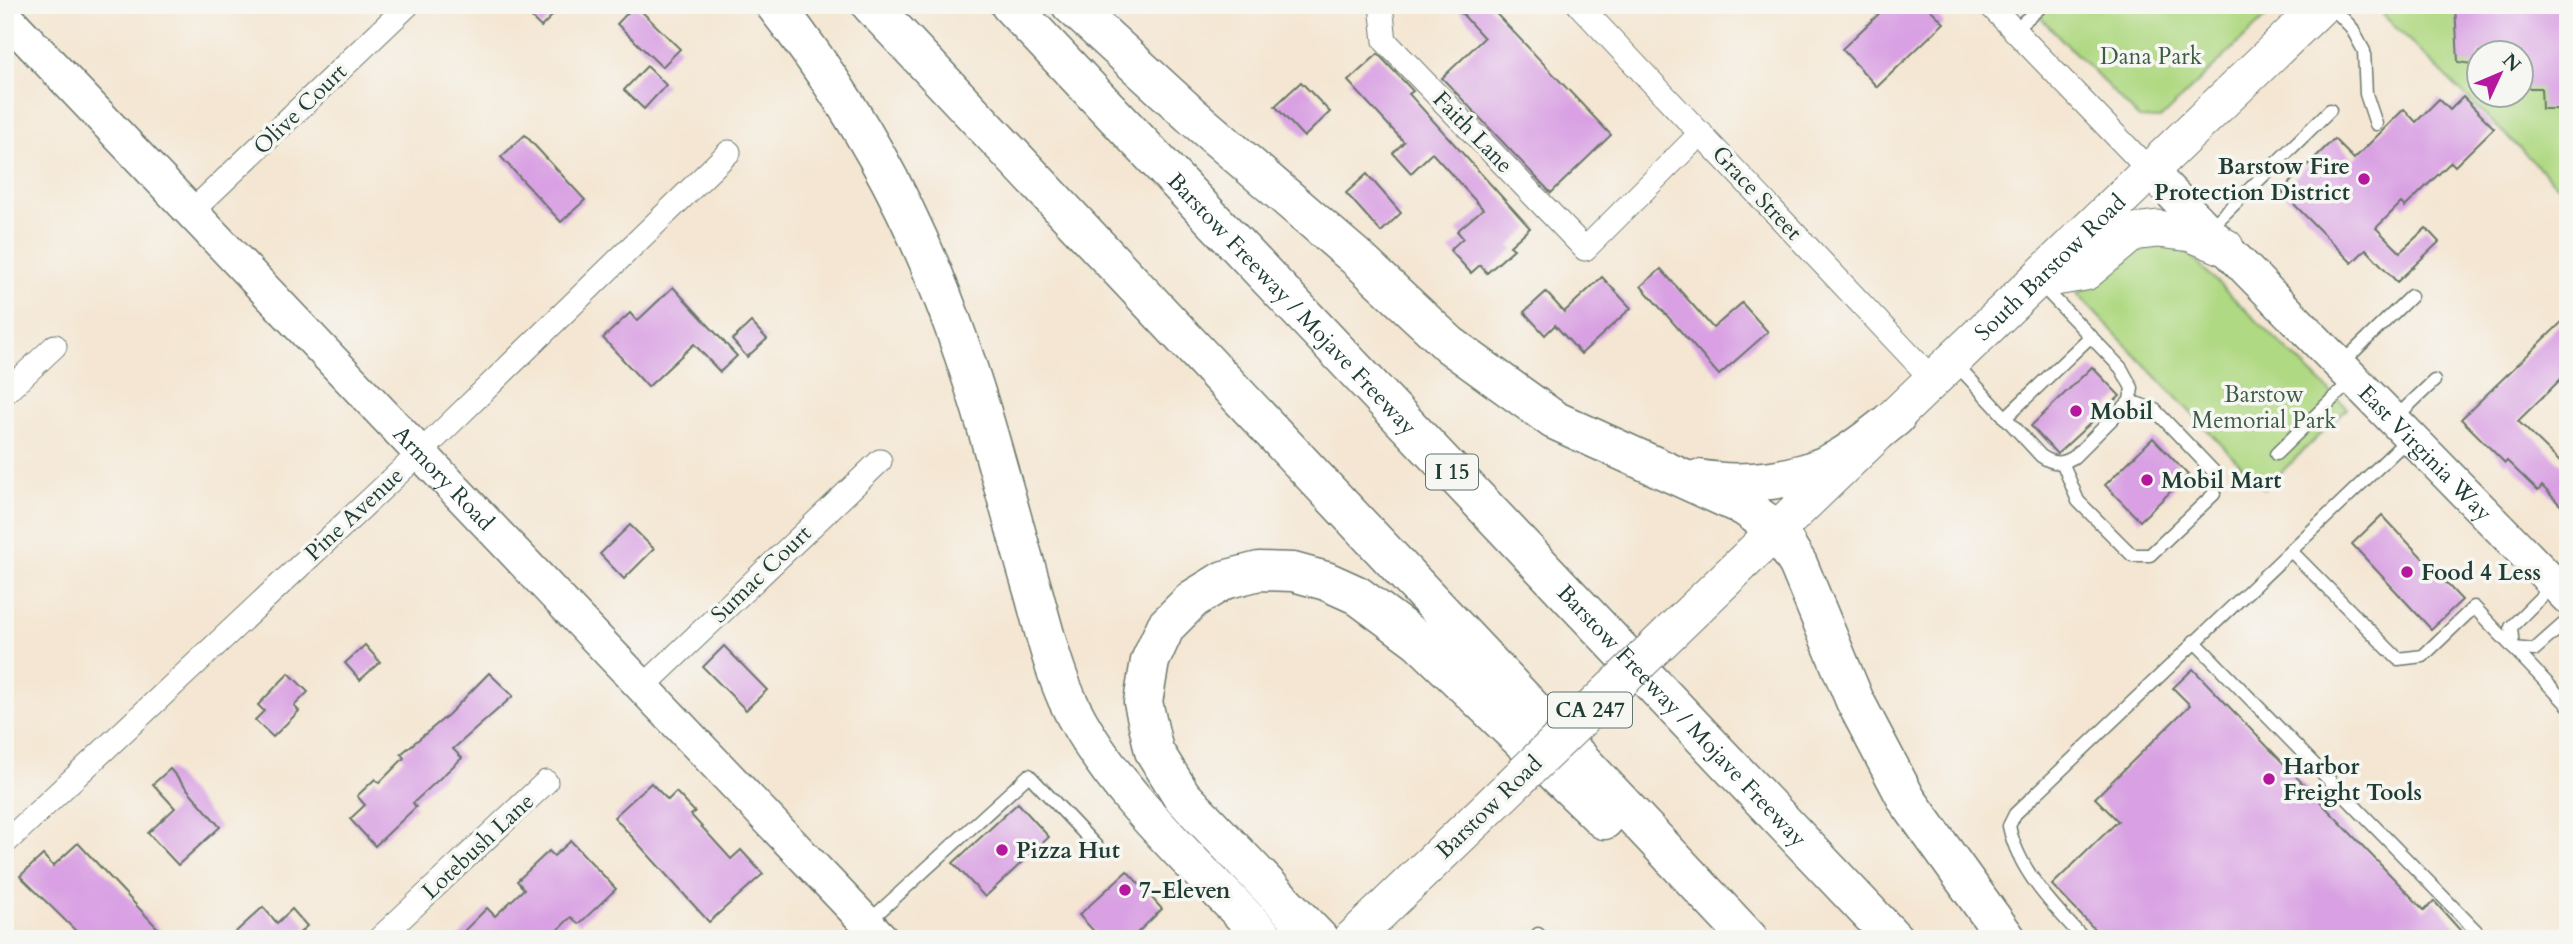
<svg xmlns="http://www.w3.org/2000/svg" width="2573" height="944" font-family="Cardo,serif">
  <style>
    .green { fill: #b0d983; stroke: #688b5c; stroke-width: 2; fill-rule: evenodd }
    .building { fill: #d9a1e3 }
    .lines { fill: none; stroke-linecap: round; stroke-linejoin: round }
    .lane-casing { stroke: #6a786b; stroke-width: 15 }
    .street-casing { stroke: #6a786b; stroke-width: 25 }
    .secondary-casing { stroke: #6a786b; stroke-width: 36 }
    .primary-casing { stroke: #6a786b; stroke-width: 39 }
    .highway-casing { stroke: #6a786b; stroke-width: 41 }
    .lane { stroke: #fff; stroke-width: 12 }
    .street { stroke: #fff; stroke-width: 23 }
    .secondary { stroke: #fff; stroke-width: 33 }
    .primary { stroke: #fff; stroke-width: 37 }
    .highway { stroke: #fff; stroke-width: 38 }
    .primary-bridge-casing { stroke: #6a786b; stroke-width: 39; stroke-linecap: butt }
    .primary-bridge { stroke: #fff; stroke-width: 37 }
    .poi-dot { fill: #b5179e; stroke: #f6f6f2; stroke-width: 2.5 }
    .labels { text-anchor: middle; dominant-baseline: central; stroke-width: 7; stroke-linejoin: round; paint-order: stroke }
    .shield { fill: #f6f6f2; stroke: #60746d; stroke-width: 2 }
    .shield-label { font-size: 21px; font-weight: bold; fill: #1f3d34 }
    .park-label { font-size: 23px; fill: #3c5c44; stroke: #f6f6f2 }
    .street-label { font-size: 23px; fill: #1f3d34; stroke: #f6f6f2 }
    .poi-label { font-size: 23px; font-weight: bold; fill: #1f3d34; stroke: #f6f6f2; text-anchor: start }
  </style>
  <rect width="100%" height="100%" fill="#f6f6f2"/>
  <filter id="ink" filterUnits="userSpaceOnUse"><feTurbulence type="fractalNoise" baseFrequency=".0143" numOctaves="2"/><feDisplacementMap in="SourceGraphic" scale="14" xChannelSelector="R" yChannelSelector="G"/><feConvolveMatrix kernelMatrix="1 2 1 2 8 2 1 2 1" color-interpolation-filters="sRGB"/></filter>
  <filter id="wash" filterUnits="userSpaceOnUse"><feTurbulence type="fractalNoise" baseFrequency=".00686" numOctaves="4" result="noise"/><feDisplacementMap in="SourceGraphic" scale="28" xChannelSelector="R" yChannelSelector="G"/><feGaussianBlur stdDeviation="1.57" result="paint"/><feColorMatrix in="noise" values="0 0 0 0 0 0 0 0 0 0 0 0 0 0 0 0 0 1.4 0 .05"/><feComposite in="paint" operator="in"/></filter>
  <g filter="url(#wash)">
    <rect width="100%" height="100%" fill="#f4e6d2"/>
    <g class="green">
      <polygon points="2028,5 2278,5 2160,119 2139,118"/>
      <path d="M2379,5H2568V196L2376,8ZM2478,52H2520V94H2478Z"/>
      <polygon points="2144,235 2184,250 2347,408 2264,489 2077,294"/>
    </g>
    <g id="blocks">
      <g class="building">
        <polygon points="518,5 563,5 541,27"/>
        <polygon points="635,5 680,49 662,67 617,24"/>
        <polygon points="1454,5 1488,5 1611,135 1551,193 1442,78 1484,38"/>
        <polygon points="1888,5 1926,5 1944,23 1877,87 1842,49"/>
        <polygon points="2455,5 2568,5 2568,109 2542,109 2541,88 2521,88 2521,52 2479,52 2479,65 2458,62"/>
        <polygon points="1378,54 1413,91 1409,94 1530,228 1510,246 1514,249 1487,273 1480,265 1471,273 1450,250 1463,238 1457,231 1483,209 1432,153 1411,173 1393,153 1404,142 1348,81"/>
        <polygon points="647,66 666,85 644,109 624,90"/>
        <polygon points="1301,82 1330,112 1304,137 1275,106"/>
        <polygon points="2463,97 2494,128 2455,166 2451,162 2405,207 2401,203 2376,228 2400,252 2426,228 2439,242 2397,282 2366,249 2352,263 2281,191 2334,139 2354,159 2404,109 2416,122 2439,99 2450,110"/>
        <polygon points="525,135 585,200 561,222 501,157"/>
        <polygon points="1367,174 1401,213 1381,232 1346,193"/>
        <polygon points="1661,269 1713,328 1742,303 1768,332 1719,375 1641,286"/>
        <polygon points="1602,277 1631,308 1581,354 1555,325 1545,335 1524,312 1546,292 1564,312"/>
        <polygon points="673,287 737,356 720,372 694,344 648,387 603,338 630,313 637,321"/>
        <polygon points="2568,316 2568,372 2518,421 2568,470 2568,513 2542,486 2538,491 2507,461 2505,463 2461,419"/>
        <polygon points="751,322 767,339 747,357 732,340"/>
        <polygon points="2092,367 2120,396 2057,454 2031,426"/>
        <polygon points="2153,438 2188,475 2140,521 2105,485"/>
        <polygon points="2382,515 2462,600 2431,629 2352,544"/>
        <polygon points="630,525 654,549 624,579 600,554"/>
        <polygon points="365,645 380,662 360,680 345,663"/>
        <polygon points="724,646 767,690 746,710 703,667"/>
        <polygon points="2193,669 2424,910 2434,901 2468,939 2104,939 2052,885 2118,821 2095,798 2190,705 2173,688"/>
        <polygon points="289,673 308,692 294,706 299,711 273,737 255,720 264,711 258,705"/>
        <polygon points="489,673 513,696 453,749 462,758 413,803 416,807 375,846 350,819 365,805 357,796 375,779 379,783 404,758 401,754 448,715"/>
        <polygon points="170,769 220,827 178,865 148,833 175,808 153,784"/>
        <polygon points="651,783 668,800 676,792 695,812 691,815 731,859 741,850 763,874 709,922 614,817"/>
        <polygon points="1018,803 1049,837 985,897 953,863"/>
        <polygon points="571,841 616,889 579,924 571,917 548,939 456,939 487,908 495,916 524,889 517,881 549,851 554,856"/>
        <polygon points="78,843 150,920 168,939 84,939 20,876 43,855 53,866"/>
        <polygon points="1127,871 1162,909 1131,939 1101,939 1079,915"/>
        <polygon points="263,907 277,923 292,909 307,926 293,939 228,939"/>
      </g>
    </g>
  </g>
  <g filter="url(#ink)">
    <use href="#blocks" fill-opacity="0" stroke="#6a786b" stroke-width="2"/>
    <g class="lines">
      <g class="lane-casing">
        <g id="lane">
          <polyline points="2330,5 2351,27 2364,51 2366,94 2376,124"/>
          <polyline points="2014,30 2043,5"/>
          <polyline points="2208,230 2330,110"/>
          <path d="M1956,364L2041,456C2053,464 2061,465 2074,457L2130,401L2132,388L2121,368L2042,286"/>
          <polyline points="2340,365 2411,296"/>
          <polyline points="2005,418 2091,336"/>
          <polyline points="2394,419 2434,381"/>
          <polyline points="2276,454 2353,379"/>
          <polyline points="2063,464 2078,501 2132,555 2150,555 2214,494 2215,473 2155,410 2130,401"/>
          <polyline points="2291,551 2398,659 2423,656 2474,607 2568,705"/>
          <polyline points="2554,584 2511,627 2513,648 2534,650 2568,620"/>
          <polyline points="2194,641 2484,939"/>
          <polyline points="867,923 1029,775 1097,847"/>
          <polyline points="1538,934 1543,939"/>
          <path d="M2084,939C2053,906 2018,870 2009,826L2015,814L2410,437"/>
        </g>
      </g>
      <g class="street-casing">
        <g id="street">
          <polyline points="1381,5 1385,41 1585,249 1701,133"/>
          <polyline points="1579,5 1934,381"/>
          <polyline points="1990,5 2150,171"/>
          <polyline points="191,212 408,5"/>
          <polyline points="5,393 55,346"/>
          <polyline points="643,687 880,461"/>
          <polyline points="5,843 420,453 729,152"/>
          <polyline points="379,939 546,782"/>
        </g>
      </g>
      <g class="secondary-casing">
        <g id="secondary">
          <path id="s1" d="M5,16L882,939"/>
          <path id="s2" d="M2150,171L2568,598"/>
        </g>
      </g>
      <g class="primary-casing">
        <g id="primary">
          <polyline points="2037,280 2085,272 2133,232 2158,229 2191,233 2225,247"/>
          <path id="s3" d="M1704,600L2322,5"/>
          <polyline points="1352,939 1477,819"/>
        </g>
      </g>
      <g class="highway-casing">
        <g id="highway">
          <path d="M775,5C883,142 941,269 989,436C1004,488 1018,540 1033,591C1043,627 1052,665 1067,699C1108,789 1199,867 1266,939"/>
          <polyline points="871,5 1749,939"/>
          <path id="s4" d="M1010,5L1894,939"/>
          <polyline points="1071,5 1192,116 1358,259 1450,345 1554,420 1745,507 1777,530 1798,564 1855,701 1907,800 2007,939"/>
          <path d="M1698,479C1741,487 1799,481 1838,459C1859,447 1877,432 1896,417"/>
          <polyline points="1319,939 1182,796 1154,751 1143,702 1150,661 1166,626 1193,599 1224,580 1259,571 1293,572 1326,581 1357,595 1419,641 1604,820"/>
        </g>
      </g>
      <use href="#lane" class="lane"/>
      <use href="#street" class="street"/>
      <use href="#secondary" class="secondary"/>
      <use href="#primary" class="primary"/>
      <use href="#highway" class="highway"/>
      <g class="primary-bridge-casing">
        <polyline id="primary-bridge" points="1477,819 1704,600"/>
      </g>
      <use href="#primary-bridge" class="primary-bridge"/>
    </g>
  </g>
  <g class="poi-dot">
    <circle cx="2364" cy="179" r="7"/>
    <circle cx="2076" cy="411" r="7"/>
    <circle cx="2147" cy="480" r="7"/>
    <circle cx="2407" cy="572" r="7"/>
    <circle cx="2269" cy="779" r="7"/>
    <circle cx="1002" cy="850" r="7"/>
    <circle cx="1125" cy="890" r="7"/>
  </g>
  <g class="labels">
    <g class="shield">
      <rect x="1426" y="454.5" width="52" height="35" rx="5"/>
      <rect x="1548" y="692.5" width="84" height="35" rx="5"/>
    </g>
    <g class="shield-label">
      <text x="1452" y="472">I 15</text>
      <text x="1590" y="710">CA 247</text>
    </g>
    <g class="park-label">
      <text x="2151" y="56">Dana Park</text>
      <text x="2264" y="394">Barstow<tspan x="2264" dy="26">Memorial Park</tspan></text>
    </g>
    <g class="street-label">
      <text transform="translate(300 109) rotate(-44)">Olive Court</text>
      <text transform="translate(1473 132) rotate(46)">Faith Lane</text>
      <text transform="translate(1757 193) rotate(47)">Grace Street</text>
      <text stroke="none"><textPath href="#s3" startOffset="480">South Barstow Road</textPath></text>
      <text stroke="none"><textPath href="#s4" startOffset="411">Barstow Freeway / Mojave Freeway</textPath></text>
      <text stroke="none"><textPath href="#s2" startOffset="394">East Virginia Way</textPath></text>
      <text stroke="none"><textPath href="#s1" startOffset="637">Armory Road</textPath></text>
      <text transform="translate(354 514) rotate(-43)">Pine Avenue</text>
      <text transform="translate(761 574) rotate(-44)">Sumac Court</text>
      <text stroke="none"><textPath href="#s4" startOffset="978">Barstow Freeway / Mojave Freeway</textPath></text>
      <text transform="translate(1489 807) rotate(-44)">Barstow Road</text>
      <text transform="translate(478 846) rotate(-43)">Lotebush Lane</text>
    </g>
    <g class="poi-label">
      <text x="2350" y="166" text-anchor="end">Barstow Fire<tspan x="2350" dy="26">Protection District</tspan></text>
      <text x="2090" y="411">Mobil</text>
      <text x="2161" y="480">Mobil Mart</text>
      <text x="2421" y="572">Food 4 Less</text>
      <text x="2283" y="766">Harbor<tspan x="2283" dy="26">Freight Tools</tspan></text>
      <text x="1016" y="850">Pizza Hut</text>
      <text x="1139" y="890">7-Eleven</text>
    </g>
  </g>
  <rect width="2573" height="944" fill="none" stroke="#f6f6f2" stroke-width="28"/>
  <g transform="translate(2500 74) rotate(46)"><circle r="33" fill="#f6f6f2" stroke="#a0aca6" stroke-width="2"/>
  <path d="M0-5L12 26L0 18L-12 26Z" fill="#b5179e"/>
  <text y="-10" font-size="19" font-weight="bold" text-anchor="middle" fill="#1f3d34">N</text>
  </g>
</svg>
